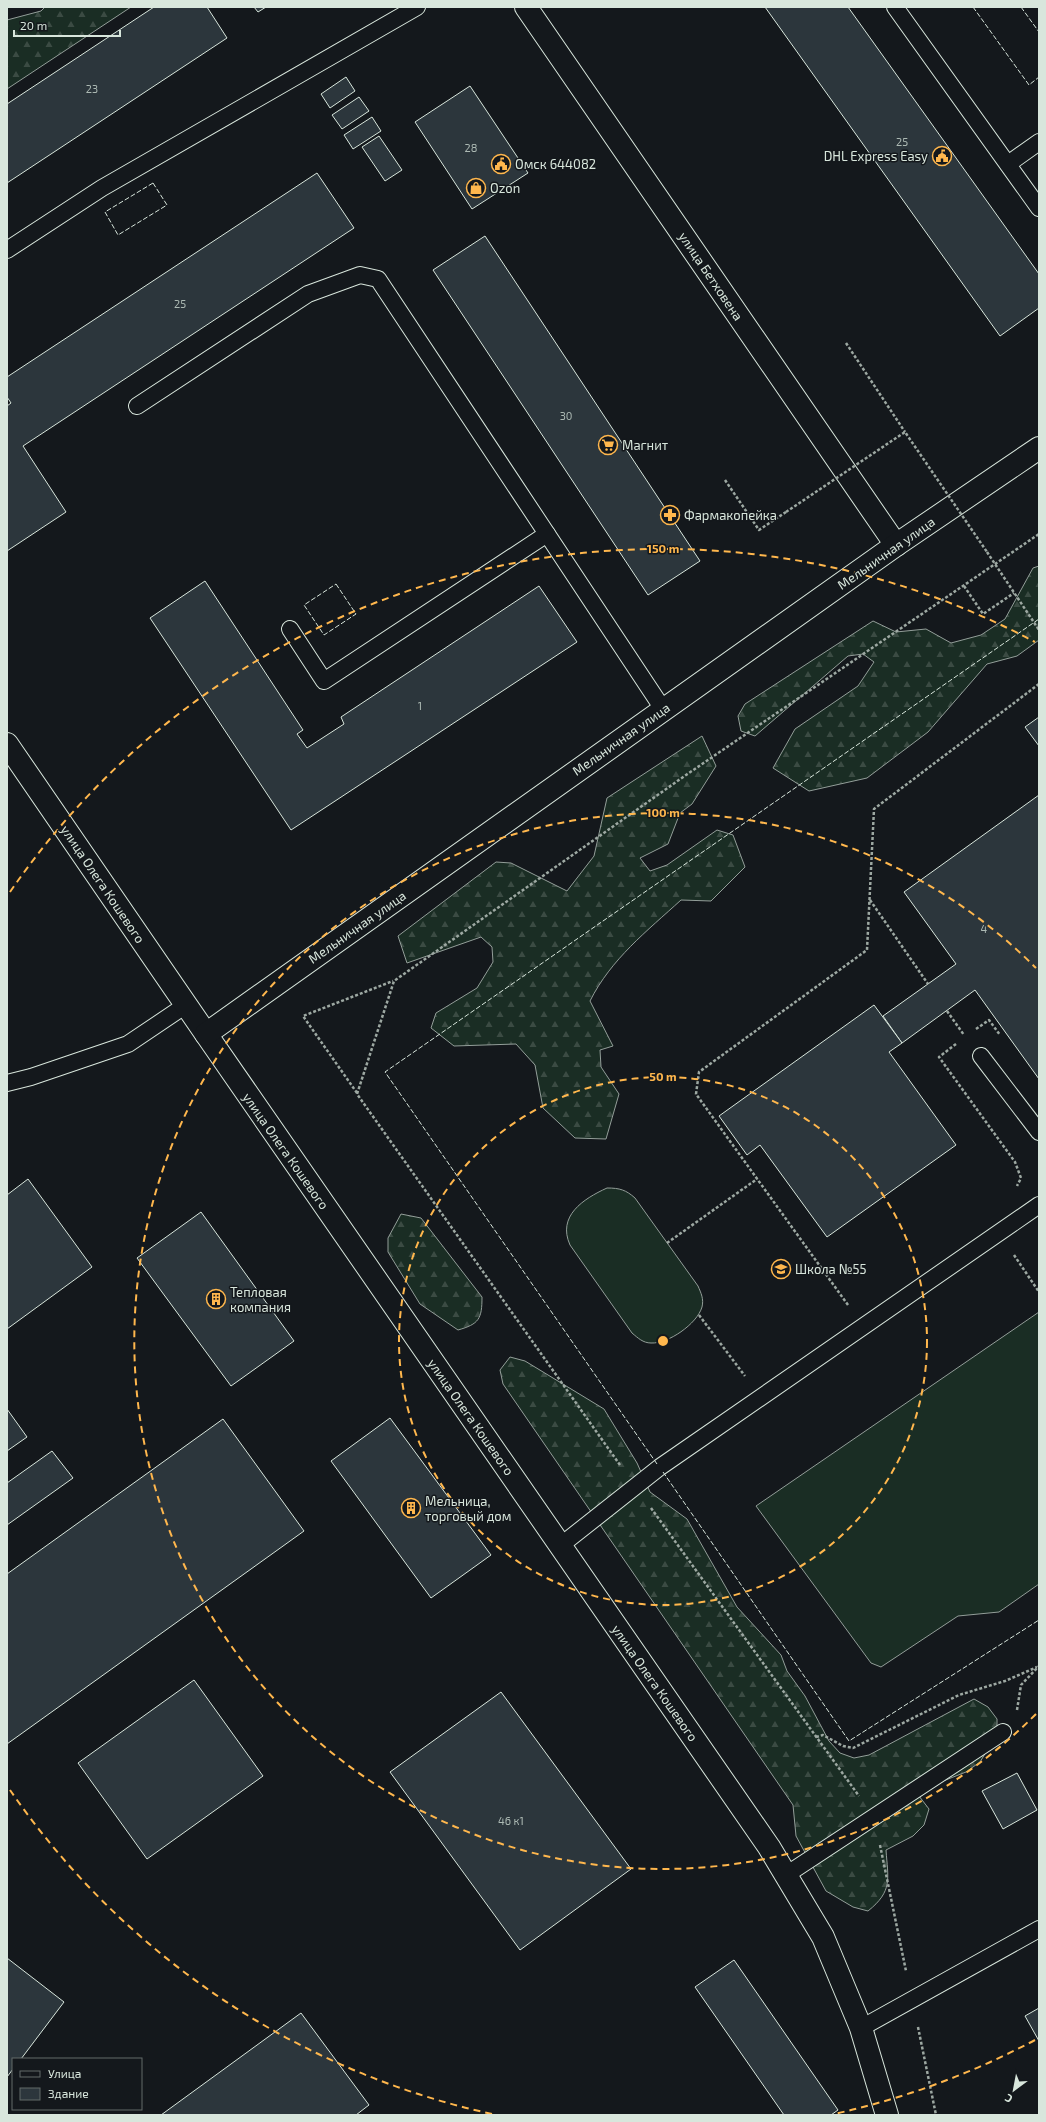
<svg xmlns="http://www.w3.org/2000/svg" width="1046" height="2122" font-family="'Exo 2',sans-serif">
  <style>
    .grass { fill: #1a2d24; stroke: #939e99 }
    .forest { fill: url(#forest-firs); stroke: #939e99 }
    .building { fill: #2c363c; stroke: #d8e6dc }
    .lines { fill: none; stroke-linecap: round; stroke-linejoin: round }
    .service-casing { stroke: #d8e6dc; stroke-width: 18 }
    .primary-casing { stroke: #d8e6dc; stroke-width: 24 }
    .path { stroke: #9da8a2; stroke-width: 2.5; stroke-dasharray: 3 2; stroke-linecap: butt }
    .service { stroke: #14181c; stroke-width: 16 }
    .primary { stroke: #14181c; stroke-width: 22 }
    .path-bridge { stroke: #9da8a2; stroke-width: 2.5; stroke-dasharray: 3 2; stroke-linecap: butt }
    .fence { stroke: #d8e6dc; stroke-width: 1; stroke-dasharray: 5 2; stroke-linecap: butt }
    .ring { fill: none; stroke: #ffb74d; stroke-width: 2; stroke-dasharray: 7 5 }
    .labels { text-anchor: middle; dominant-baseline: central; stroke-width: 3; stroke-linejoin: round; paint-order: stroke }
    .number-label { font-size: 11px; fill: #adbab4 }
    .poi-label { font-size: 13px; fill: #d8e6dc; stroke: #14181c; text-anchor: start }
    .street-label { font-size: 13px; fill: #d8e6dc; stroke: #14181c }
    .centre { fill: #ffb74d; stroke: #14181c; stroke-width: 2 }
    .ring-label { font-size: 12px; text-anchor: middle; font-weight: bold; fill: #ffb74d; stroke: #14181c; stroke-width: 3; stroke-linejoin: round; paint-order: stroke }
  </style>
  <defs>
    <pattern id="forest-firs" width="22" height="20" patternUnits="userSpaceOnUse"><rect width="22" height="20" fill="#1a2d24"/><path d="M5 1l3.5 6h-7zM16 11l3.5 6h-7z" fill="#3b4b43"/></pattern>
  </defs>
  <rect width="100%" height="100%" fill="#14181c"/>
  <g class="grass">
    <path d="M607,1188C620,1188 626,1190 635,1198L698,1286C701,1293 704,1299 702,1307C697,1324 668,1344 651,1343C643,1343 638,1338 632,1333L570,1245C557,1216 583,1199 607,1188Z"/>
    <polygon points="1039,1312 1039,1584 999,1612 958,1616 881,1667 871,1663 756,1506"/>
  </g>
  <g class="forest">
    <polygon points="45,7 131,7 7,89 7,20 41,11"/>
    <polygon points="1039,566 1039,640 1017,656 987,664 928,732 867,778 809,791 773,768 795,729 858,686 874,662 863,654 848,656 755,736 741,731 738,716 745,704 873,621 896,632 926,629 951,643 981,635 1005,619 1033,568"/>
    <path d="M702,736L716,766L692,804L680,813L668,844L640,858L650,871L667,865L717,830L733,835L745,867L711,901L681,900C647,931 611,959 590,1001L613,1046L600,1050L601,1067L619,1094L606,1139L575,1138L543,1108L535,1065L516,1044L454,1046L431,1028L436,1013L477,988L493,962L492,947L481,937L407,963L398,936L496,862L511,863L567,891L594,856L607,798Z"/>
    <path d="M401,1214L421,1218L482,1297C482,1319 479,1324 458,1330L420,1304L388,1252V1238Z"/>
    <path d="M510,1357L525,1361L604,1409L637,1463L650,1492L687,1519L737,1607L781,1655L787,1671L805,1696L829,1741L840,1753L854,1758L869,1755L974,1699L988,1707L997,1719V1734L980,1762L966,1772L938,1783L919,1796L929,1809L924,1825L913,1836L886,1850C888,1879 893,1891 868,1911L853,1907L826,1891L796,1836L793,1805L503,1384L500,1370Z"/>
  </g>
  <g class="building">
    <polygon points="154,7 207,7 227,38 7,183 7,104"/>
    <polygon points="254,7 266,7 258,12"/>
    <polygon points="765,7 848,7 1039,274 1039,308 1000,336"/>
    <polygon points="346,77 355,91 330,108 321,94"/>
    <polygon points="470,86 528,173 472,209 415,122"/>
    <polygon points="359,97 369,111 342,129 332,115"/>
    <polygon points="372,117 381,131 353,149 344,135"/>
    <polygon points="379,136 402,170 385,181 362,147"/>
    <polygon points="317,173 354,228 23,446 66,512 7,551 7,406 11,403 7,397 7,377"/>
    <polygon points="485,236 700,561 648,595 433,270"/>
    <polygon points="205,581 303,730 297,734 307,748 344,724 341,717 539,586 577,642 291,830 150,618"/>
    <polygon points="1039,717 1039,746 1025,727"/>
    <polygon points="1039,795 1039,1079 975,990 902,1043 883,1016 956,964 904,892"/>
    <polygon points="874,1005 902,1043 889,1052 956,1145 827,1237 760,1145 747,1155 719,1116"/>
    <polygon points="28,1179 92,1267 7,1329 7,1195"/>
    <polygon points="201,1212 294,1341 231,1386 137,1258"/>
    <polygon points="7,1409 27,1437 7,1451"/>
    <polygon points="390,1418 491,1555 431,1598 331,1461"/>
    <polygon points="223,1419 304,1531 7,1744 7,1574"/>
    <polygon points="52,1451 73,1478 7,1525 7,1483"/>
    <polygon points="194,1680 263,1776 147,1859 78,1763"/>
    <polygon points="501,1692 631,1869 520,1950 390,1772"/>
    <polygon points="1017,1773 1037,1810 1003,1829 982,1791"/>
    <polygon points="7,1958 64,2002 21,2059 13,2059 13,2069 7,2077"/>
    <polygon points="734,1960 838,2110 831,2115 784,2115 695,1987"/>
    <polygon points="1039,2008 1039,2041 1025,2016"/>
    <polygon points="301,2013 369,2105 356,2115 161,2115"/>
  </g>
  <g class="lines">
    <g class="service-casing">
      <g id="service">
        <polyline points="895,7 1039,208"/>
        <polyline points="1008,164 1039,142"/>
        <polyline points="7,250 102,188 417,7"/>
        <polyline points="137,406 308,294 360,275 378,279 663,709"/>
        <polyline points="290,629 324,681 547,534"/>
        <polyline points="981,1056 1039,1132"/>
        <polyline points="7,1083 31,1077 128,1044 186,1005"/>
        <polyline points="560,1546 660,1467 1039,1205"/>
        <polyline points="786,1875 1003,1732"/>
        <polyline points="861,2028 1039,1929"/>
      </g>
    </g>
    <g class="primary-casing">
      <g id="primary">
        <polyline points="526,7 896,545"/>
        <polyline points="7,744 206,1034 769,1847 823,1937 861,2028 887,2115"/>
        <polyline points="206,1034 896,545 1039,448"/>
      </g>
    </g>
    <g class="path">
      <polyline points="846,343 905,432"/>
      <polyline points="725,480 759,530 786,512"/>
      <polyline points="987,552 1039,630"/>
      <polyline points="964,586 983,614 1014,593"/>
      <polyline points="870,900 928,984"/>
      <polyline points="947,1011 964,1035"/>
      <polyline points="976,1029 989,1020 1000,1035"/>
      <polyline points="956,1044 939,1057 1015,1162 1021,1178 1017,1186"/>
      <polyline points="357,1093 303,1016 393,981"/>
      <polyline points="667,1243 757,1179"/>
      <polyline points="1014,1255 1039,1292"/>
      <polyline points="848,1305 696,1094 699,1072 867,950 874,809 1039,684"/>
      <polyline points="699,1315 745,1376"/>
      <polyline points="620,1465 357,1094 394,981 686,775 1039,534"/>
      <polyline points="651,1508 859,1796"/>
      <polyline points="1017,1710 1021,1685 1039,1666"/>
      <polyline points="816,1737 823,1735 843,1746 853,1748 959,1695 1005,1681 1037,1667"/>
      <polyline points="880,1845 906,1971"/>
      <polyline points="918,2027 936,2115"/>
    </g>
    <use href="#service" class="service"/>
    <use href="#primary" class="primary"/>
    <polyline class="path-bridge" points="786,512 905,432 987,552"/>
    <g class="fence">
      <polyline points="973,7 1029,85 1039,77"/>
      <polyline points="1021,7 1039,32"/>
      <polygon points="153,183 167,205 118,235 105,212"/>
      <polygon points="336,584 356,614 324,635 304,605"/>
      <polyline points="657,1464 385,1072 1039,619"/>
      <polyline points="663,1472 849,1741 1039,1620"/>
    </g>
  </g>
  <g class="ring">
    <circle cx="663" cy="1341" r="264"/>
    <path d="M1036 1714A528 528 0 1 1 1036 968"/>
    <path d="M1035 2040A792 792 0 0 1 834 2114M492 2114A792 792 0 0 1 10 1790M10 892A792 792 0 0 1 1035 642"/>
  </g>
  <defs>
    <g id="civic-ring" transform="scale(1)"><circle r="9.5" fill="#14181c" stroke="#ffb74d" stroke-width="1.5"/><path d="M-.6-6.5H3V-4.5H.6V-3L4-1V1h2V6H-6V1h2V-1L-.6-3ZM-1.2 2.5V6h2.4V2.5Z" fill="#ffb74d"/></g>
    <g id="shop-ring" transform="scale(1)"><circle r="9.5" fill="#14181c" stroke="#ffb74d" stroke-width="1.5"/><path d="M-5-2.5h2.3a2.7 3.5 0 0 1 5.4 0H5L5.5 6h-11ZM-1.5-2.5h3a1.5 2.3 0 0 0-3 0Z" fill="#ffb74d"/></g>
    <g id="supermarket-ring" transform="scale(1)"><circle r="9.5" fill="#14181c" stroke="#ffb74d" stroke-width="1.5"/><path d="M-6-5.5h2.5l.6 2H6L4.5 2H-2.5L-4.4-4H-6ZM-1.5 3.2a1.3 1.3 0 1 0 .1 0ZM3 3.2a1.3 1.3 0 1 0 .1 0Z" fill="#ffb74d"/></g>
    <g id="pharmacy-ring" transform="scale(1)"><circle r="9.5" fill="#14181c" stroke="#ffb74d" stroke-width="1.5"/><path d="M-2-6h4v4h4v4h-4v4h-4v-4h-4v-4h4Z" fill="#ffb74d"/></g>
    <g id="school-ring" transform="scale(1)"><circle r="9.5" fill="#14181c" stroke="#ffb74d" stroke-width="1.5"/><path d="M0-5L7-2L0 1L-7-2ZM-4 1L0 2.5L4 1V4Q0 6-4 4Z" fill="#ffb74d"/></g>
    <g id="building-ring" transform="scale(1)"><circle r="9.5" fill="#14181c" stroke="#ffb74d" stroke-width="1.5"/><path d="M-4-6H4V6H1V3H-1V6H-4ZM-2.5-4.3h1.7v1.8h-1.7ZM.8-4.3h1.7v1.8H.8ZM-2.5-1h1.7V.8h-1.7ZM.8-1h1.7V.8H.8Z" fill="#ffb74d"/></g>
  </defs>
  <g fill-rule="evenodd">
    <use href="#civic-ring" x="942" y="156"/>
    <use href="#civic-ring" x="501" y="164"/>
    <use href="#shop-ring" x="476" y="188"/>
    <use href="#supermarket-ring" x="608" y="445"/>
    <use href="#pharmacy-ring" x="670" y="515"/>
    <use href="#school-ring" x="781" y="1269"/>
    <use href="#building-ring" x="216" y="1299"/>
    <use href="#building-ring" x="411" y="1508"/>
  </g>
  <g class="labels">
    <g class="number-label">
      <text x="92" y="88">23</text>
      <text x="902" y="141">25</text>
      <text x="471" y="147">28</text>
      <text x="180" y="303">25</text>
      <text x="566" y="415">30</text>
      <text x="420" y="705">1</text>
      <text x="984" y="928">4</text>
      <text x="511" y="1820">46 к1</text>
    </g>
    <g class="poi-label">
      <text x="928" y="156" text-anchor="end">DHL Express Easy</text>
      <text x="515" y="164">Омск 644082</text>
      <text x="490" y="188">Ozon</text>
      <text x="622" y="445">Магнит</text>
      <text x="684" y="515">Фармакопейка</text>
      <text x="795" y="1269">Школа №55</text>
      <text x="230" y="1292">Тепловая<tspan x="230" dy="15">компания</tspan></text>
      <text x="425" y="1501">Мельница,<tspan x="425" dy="15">торговый дом</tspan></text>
    </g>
    <g class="street-label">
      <text transform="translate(711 276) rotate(56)">улица Бетховена</text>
      <text transform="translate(886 553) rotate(-35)">Мельничная улица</text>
      <text transform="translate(621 739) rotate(-35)">Мельничная улица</text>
      <text transform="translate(103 884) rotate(56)">улица Олега Кошевого</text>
      <text transform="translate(357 927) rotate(-35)">Мельничная улица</text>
      <text transform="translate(286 1151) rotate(55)">улица Олега Кошевого</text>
      <text transform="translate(471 1417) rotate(55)">улица Олега Кошевого</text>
      <text transform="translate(655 1683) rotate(55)">улица Олега Кошевого</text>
    </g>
  </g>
  <circle cx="663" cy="1341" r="6" class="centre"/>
  <g class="ring-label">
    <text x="663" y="553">150 m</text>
    <text x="663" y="817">100 m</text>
    <text x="663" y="1081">50 m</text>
  </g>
  <rect width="1046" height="2122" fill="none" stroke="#d8e6dc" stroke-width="16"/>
  <rect x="12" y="2058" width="130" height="52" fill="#14181c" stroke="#626a69"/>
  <rect x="20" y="2071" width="20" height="6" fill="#14181c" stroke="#626a69"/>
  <text x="48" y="2078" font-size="12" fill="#d8e6dc">Улица</text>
  <rect x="20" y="2088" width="20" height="12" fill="#2c363c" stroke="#626a69"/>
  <text x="48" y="2098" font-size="12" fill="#d8e6dc">Здание</text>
  <g transform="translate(1014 2090) rotate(212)" stroke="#14181c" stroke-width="3" paint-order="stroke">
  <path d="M0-3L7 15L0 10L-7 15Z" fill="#d8e6dc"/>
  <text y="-6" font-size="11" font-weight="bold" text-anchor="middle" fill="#d8e6dc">С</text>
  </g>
  <path d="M14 30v6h106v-6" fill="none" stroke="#d8e6dc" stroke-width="2"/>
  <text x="20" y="30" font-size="12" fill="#d8e6dc" stroke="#14181c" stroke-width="3" paint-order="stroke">20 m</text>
</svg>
